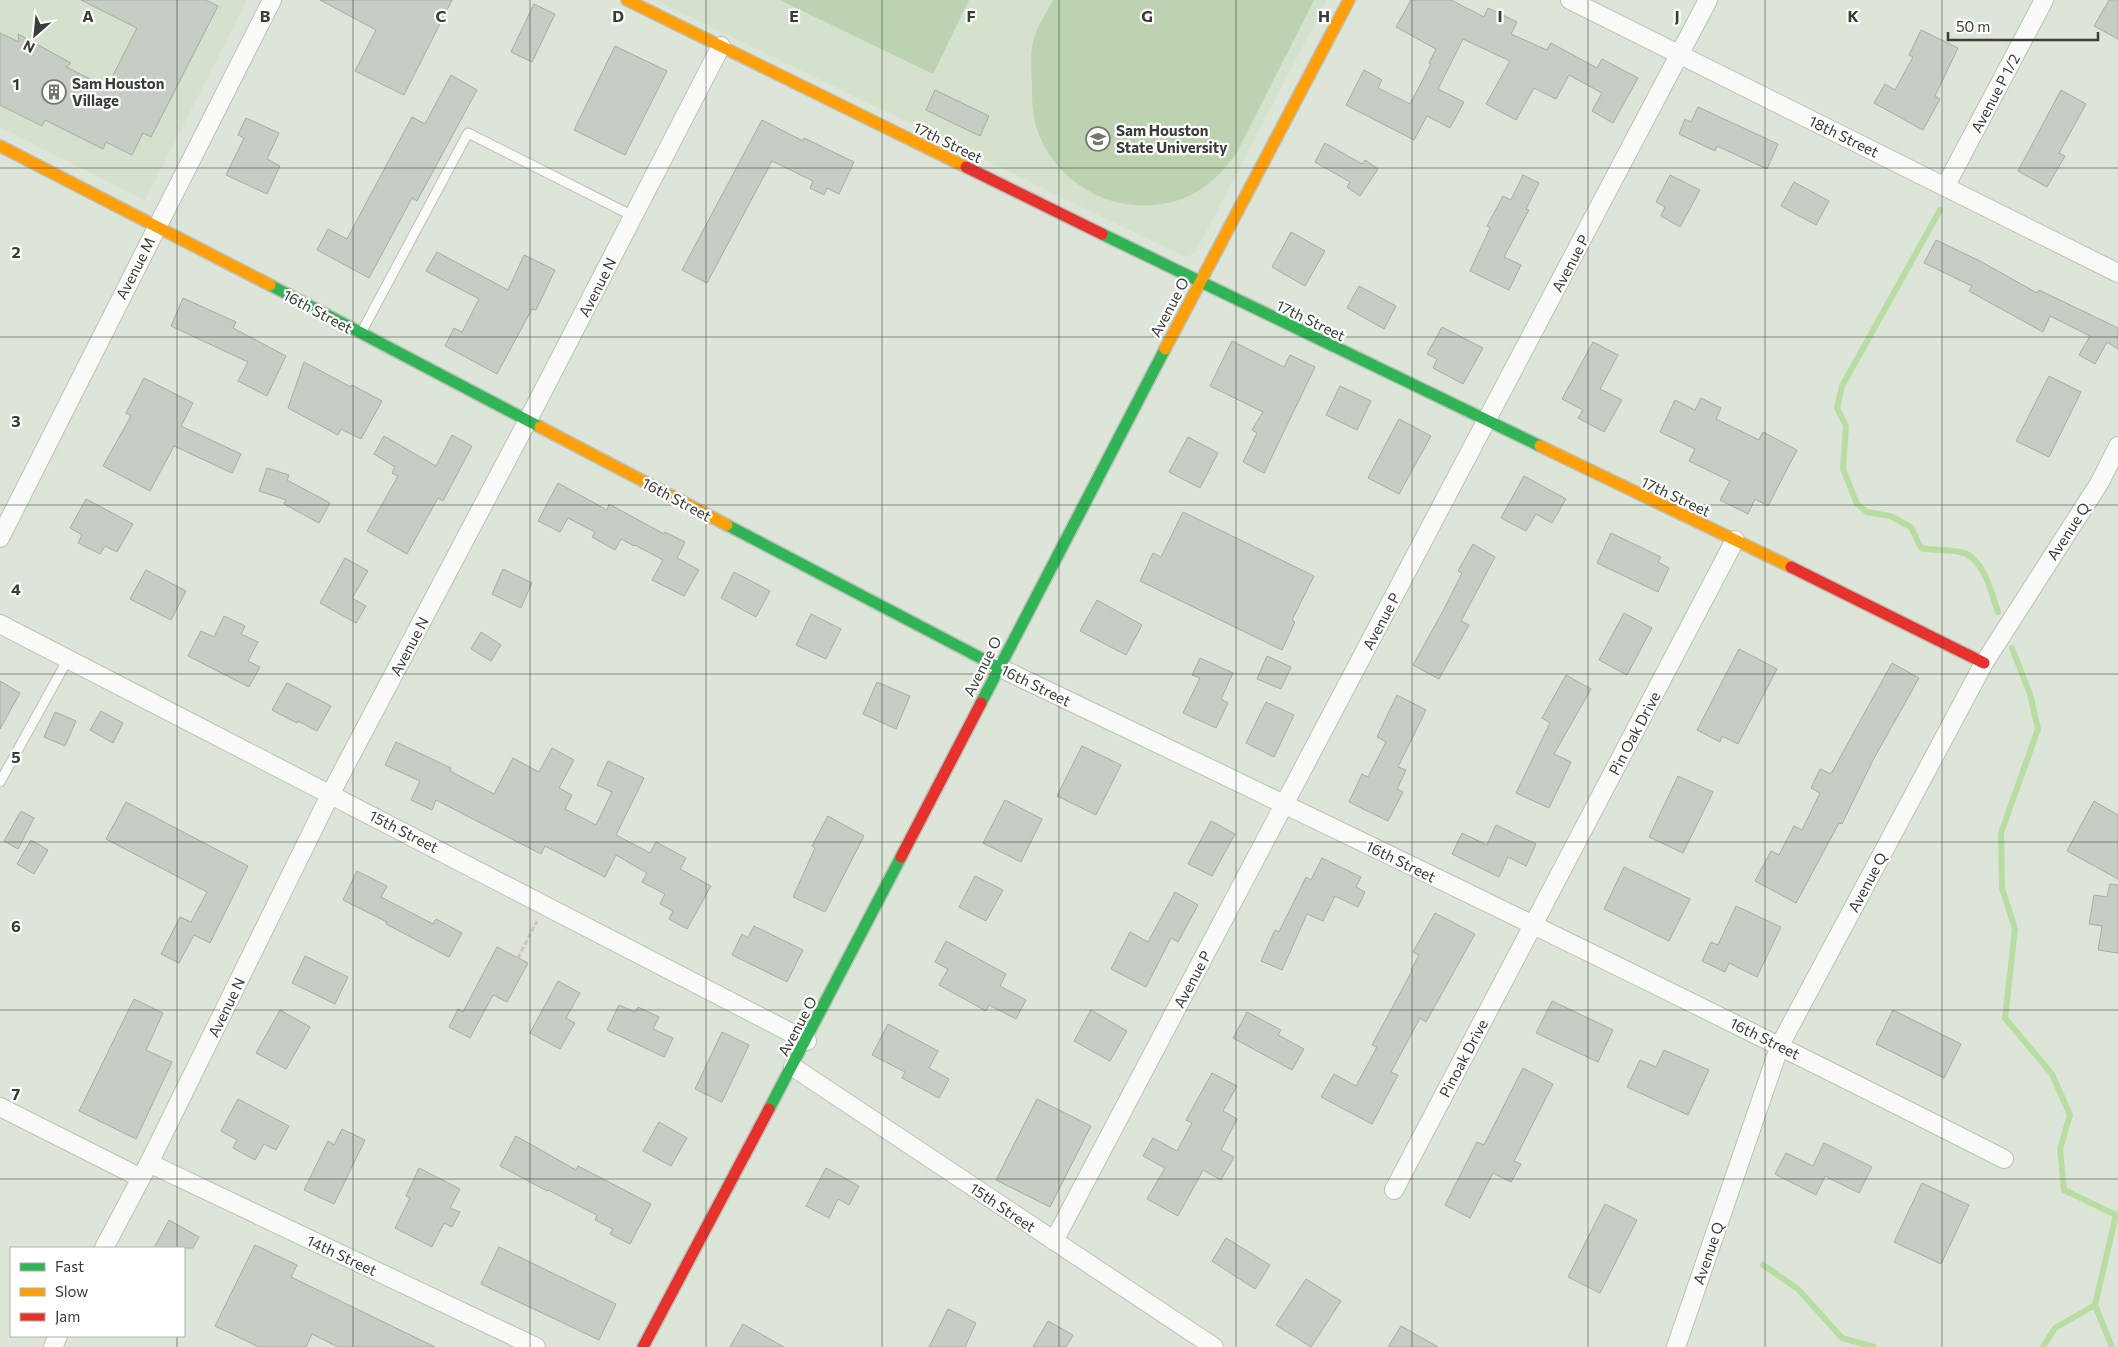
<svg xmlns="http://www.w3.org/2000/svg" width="2118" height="1347" font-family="Commissioner,sans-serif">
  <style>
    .built { fill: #d3e1cd }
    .pitch { fill: #bcd2b0 }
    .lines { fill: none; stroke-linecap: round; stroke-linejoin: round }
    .stream { stroke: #b8dda3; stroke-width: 6 }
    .building { fill: #c6cdc4; stroke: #a5aca3 }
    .lane-casing { stroke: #bbc1b7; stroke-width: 11 }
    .street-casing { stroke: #bbc1b7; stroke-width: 20 }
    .fast-casing { stroke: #bbc1b7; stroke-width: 14 }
    .slow-casing { stroke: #bbc1b7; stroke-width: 14 }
    .jam-casing { stroke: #bbc1b7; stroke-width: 14 }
    .path { stroke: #c5c7c3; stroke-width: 3; stroke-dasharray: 5 2.5; stroke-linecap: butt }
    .lane { stroke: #fafbf9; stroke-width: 9 }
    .street { stroke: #fafbf9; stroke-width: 18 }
    .fast { stroke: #30b455; stroke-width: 11 }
    .slow { stroke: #ff9f0a; stroke-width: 11 }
    .jam { stroke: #e5322d; stroke-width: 11 }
    .grid { fill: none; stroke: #383d35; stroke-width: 1; stroke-opacity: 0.55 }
    .labels { text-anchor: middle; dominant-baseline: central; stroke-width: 4.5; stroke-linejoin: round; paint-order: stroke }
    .poi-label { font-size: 15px; font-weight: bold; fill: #383d35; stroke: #fff; text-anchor: start }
    .street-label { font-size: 15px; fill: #383d35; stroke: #fff }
    .grid-label { font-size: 16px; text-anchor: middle; font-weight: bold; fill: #383d35; stroke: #fff; stroke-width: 4.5; stroke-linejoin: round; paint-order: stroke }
  </style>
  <rect width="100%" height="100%" fill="#dde5d9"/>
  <g class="built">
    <polygon points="0,0 247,0 145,200 0,127"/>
    <polygon points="656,0 1327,0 1195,253 1185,257"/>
  </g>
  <g class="pitch">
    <polygon points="780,0 969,0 933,74"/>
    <path d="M1053,0H1314L1236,154C1225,169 1212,183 1195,193C1136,224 1061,195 1038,132C1032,116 1032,100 1032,83C1031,68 1030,53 1034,38C1038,25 1047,12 1053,0Z"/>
  </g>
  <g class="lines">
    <g class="stream">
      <path d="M1940,210L1842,386L1837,408L1846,426L1843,469L1857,504L1867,512L1890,516L1911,527L1921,548C1935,551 1950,549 1964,553C1984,559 1992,595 1998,612"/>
      <polyline points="2012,648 2030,694 2038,729 2001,833 2002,888 2015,929 2005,1018 2052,1074 2070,1115 2060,1149 2064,1190 2116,1215 2095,1305"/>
      <polyline points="1763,1265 1798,1289 1842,1338 1874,1347"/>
      <polyline points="2043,1347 2055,1328 2095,1305 2112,1347"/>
    </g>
  </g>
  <g class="building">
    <polygon points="81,0 206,0 218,6 151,137 143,133 132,155 106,142 103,149 45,120 42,126 0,105 0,33 19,42 18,34 71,63 66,67 107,87 137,28"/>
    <polygon points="320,0 452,0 404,95 355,71 376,30"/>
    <polygon points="1411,0 1451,0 1484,17 1488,8 1517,22 1511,34 1547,50 1551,43 1597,68 1602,59 1638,78 1613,123 1592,111 1602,93 1569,75 1556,99 1534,88 1516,120 1486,104 1510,61 1463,39 1438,89 1464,102 1450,128 1427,116 1414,140 1346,105 1364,70 1382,80 1378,88 1410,104 1431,64 1429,63 1436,49 1396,27"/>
    <polygon points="2109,0 2118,0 2118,39 2094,26"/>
    <polygon points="534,4 555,14 532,62 511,52"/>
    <polygon points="1921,30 1958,48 1935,96 1940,99 1923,130 1874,103 1885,84 1895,90 1913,57 1909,55"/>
    <polygon points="615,46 667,71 625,155 574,130"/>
    <polygon points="451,75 477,90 417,201 412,198 369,278 317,250 328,229 347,239 412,117 425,124"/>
    <polygon points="935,90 989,116 980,136 926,110"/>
    <polygon points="2061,90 2086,104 2059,153 2065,156 2047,187 2018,171"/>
    <polygon points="1698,107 1778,144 1767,169 1717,146 1715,151 1679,134 1685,119 1691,122"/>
    <polygon points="246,118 279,133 267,159 280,166 267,194 226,175 244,138 238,135"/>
    <polygon points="762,120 803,141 804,138 854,162 839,194 827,188 824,195 810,188 813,181 772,161 707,283 682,270"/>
    <polygon points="1325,143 1362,164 1365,160 1378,169 1360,196 1347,187 1350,182 1315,162"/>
    <polygon points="1523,175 1539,183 1526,209 1529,210 1504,257 1521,265 1509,290 1470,271 1490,228 1487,226 1503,196 1511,200"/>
    <polygon points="1670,175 1700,190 1680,227 1661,216 1665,207 1656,202"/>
    <polygon points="1794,182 1829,201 1816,225 1781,206"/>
    <polygon points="1291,232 1325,251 1305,286 1272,267"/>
    <polygon points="1936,240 1980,261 2037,293 2039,290 2118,328 2118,349 2107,342 2095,364 2079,355 2090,336 2050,316 2043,332 1969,291 1972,286 1924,263"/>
    <polygon points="437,252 508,290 524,255 555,270 536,310 532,309 497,374 445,346 454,328 462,332 479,299 426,271"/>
    <polygon points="1359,286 1396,306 1384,329 1347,308"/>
    <polygon points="183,298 236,322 233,328 286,356 267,396 238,381 248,362 171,326"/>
    <polygon points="1442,327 1483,348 1463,384 1433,368 1437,359 1427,354"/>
    <polygon points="1232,341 1284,367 1290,355 1315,367 1264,473 1243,462 1257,433 1252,430 1263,412 1210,386"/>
    <polygon points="1593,342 1618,355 1600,389 1622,400 1604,432 1578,418 1583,410 1562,399"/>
    <polygon points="304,362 351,387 352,385 382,401 361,439 341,429 338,435 288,408"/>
    <polygon points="2049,376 2081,392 2049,457 2016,441"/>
    <polygon points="144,378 193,403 181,426 241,454 232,473 174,446 150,491 103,466 131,416 126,413"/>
    <polygon points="1340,386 1371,401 1357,430 1326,415"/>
    <polygon points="1701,398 1721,408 1716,419 1759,440 1763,432 1797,450 1768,506 1755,499 1748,514 1720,500 1730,481 1689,461 1695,449 1660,432 1675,400 1695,410"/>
    <polygon points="1399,419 1431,436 1399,494 1368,478"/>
    <polygon points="452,435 472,446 443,501 438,498 407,554 367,531 398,476 392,473 395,467 374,454 384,436 436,466"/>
    <polygon points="1188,437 1218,453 1200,488 1169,472"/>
    <polygon points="267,468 289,475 287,480 330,503 319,523 284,504 286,500 259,491"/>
    <polygon points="1524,476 1566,499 1552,523 1536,514 1526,531 1501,518"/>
    <polygon points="558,483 607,510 609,504 664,534 665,532 685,542 677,558 699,570 684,596 652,580 663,560 635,545 634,546 621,539 615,550 592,537 595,532 568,518 560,532 538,521"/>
    <polygon points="86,499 133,524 117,552 105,546 100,554 78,543 82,535 70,528"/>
    <polygon points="1183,512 1314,576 1292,620 1295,622 1282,650 1140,581 1153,553 1161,557"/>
    <polygon points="1611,533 1661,557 1658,562 1669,568 1658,592 1597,563"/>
    <polygon points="1473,544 1495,557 1461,621 1469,625 1439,679 1413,665 1443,611 1462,573 1458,571"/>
    <polygon points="345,558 368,571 352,598 366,606 356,623 320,603"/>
    <polygon points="503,569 532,583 521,608 492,594"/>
    <polygon points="146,570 186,591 171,620 130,599"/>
    <polygon points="734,572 770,591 756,617 721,598"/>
    <polygon points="1097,600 1142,625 1126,655 1080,631"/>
    <polygon points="1624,613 1652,628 1627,675 1599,660"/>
    <polygon points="811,614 841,629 826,659 796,645"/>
    <polygon points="224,616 245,626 241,634 258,642 248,661 260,667 249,687 188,656 201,631 214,637"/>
    <polygon points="481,632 501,645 491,661 471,649"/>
    <polygon points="1739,649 1777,669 1738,744 1722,736 1720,742 1697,730"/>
    <polygon points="1267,656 1291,667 1281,689 1257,679"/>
    <polygon points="1200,658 1233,673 1221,699 1228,703 1216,728 1183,713 1200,678 1192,675"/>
    <polygon points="1892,663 1919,678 1873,760 1842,824 1839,823 1796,903 1755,881 1771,851 1779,855 1794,826 1802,830 1820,793 1811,788 1820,769 1831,774"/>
    <polygon points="1566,675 1591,689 1554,754 1571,762 1549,808 1516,793 1550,723 1542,718"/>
    <polygon points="0,681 20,693 0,729"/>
    <polygon points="877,682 910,696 896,729 863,714"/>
    <polygon points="287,683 331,706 317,731 298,721 297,723 272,710"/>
    <polygon points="1397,695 1426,710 1398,767 1406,770 1397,789 1403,792 1388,821 1349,802 1362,774 1368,777 1386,742 1377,737"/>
    <polygon points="1266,702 1294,715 1274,757 1246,743"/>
    <polygon points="101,711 123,723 113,743 90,730"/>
    <polygon points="55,712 76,721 65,746 44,737"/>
    <polygon points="396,742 451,768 450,771 494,794 513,758 539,772 552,748 574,760 559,788 572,795 565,809 596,825 612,792 597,785 608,761 644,778 616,835 650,853 656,842 686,858 680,869 711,886 687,929 669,919 673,911 660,904 665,894 642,882 647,873 616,855 605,877 545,846 541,854 436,800 432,810 411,800 420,781 385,765"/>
    <polygon points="1082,746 1121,765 1096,815 1057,796"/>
    <polygon points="1678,776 1713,792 1683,853 1649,837"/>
    <polygon points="1005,800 1042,819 1021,862 983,843"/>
    <polygon points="2094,801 2118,815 2118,879 2067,851"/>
    <polygon points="126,802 248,866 210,943 194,935 179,963 161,954 180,917 191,922 207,892 106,839"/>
    <polygon points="21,811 34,818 18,849 4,841"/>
    <polygon points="828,816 864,836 825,912 793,897 815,848 812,846"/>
    <polygon points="1211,821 1235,834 1212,876 1188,864"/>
    <polygon points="1496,825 1536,844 1526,866 1508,857 1499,877 1452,854 1462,833 1487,845"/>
    <polygon points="31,840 48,850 34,874 17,864"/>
    <polygon points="1322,858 1361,877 1356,887 1365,892 1358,907 1335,896 1323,921 1307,914 1282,970 1261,961 1275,930 1279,932 1306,877 1311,880"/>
    <polygon points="1624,867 1690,899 1669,941 1604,909"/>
    <polygon points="357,871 387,886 381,897 433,924 436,919 462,933 449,957 386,924 387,922 343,900"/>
    <polygon points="975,876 1003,890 986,921 959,907"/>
    <polygon points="2110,884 2118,885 2118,953 2098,950 2102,926 2089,924 2094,895 2107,897"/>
    <polygon points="1175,892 1198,905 1178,942 1171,938 1146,987 1111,969 1130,932 1148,942"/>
    <polygon points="1736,906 1781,927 1757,977 1729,963 1725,972 1702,961 1711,942 1718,945"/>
    <polygon points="1435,913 1475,934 1426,1022 1420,1018 1391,1072 1398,1075 1372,1124 1321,1097 1334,1074 1356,1086 1377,1047 1372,1045 1412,971 1411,970 1419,955 1413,952"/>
    <polygon points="754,926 803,950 787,982 732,955 742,934 748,938"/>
    <polygon points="946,941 1006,974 1000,986 1026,1000 1016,1019 989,1005 986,1011 939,985 948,969 935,962"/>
    <polygon points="497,947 528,963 507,1002 493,995 470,1038 449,1027 458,1009 463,1012"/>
    <polygon points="305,956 348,977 335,1004 292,983"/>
    <polygon points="558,981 580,993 566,1018 575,1023 560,1049 530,1033"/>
    <polygon points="134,999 163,1013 146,1050 172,1062 136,1139 79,1111"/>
    <polygon points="1552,1001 1613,1030 1598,1062 1536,1033"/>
    <polygon points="619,1005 635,1012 638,1007 659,1017 653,1029 673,1038 664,1057 607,1030"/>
    <polygon points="280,1010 310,1027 286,1069 256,1053"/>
    <polygon points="1091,1010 1127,1031 1110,1061 1074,1041"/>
    <polygon points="1893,1010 1961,1044 1944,1078 1876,1044"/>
    <polygon points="1247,1012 1281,1030 1278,1035 1304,1049 1292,1070 1233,1038"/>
    <polygon points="888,1024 938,1051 929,1068 949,1079 939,1098 902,1078 905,1072 872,1055"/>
    <polygon points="722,1032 749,1045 722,1102 695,1089"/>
    <polygon points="1664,1050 1709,1070 1688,1115 1627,1087 1640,1060 1656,1067"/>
    <polygon points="1523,1068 1553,1084 1514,1161 1521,1164 1511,1182 1493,1173 1470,1218 1445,1205 1477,1142 1484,1145"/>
    <polygon points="1212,1073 1237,1086 1223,1111 1237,1119 1221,1150 1234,1157 1221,1180 1203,1170 1178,1216 1147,1199 1165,1168 1143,1156 1153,1138 1177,1151 1192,1123 1186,1120"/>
    <polygon points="238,1099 289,1126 276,1150 264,1144 255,1160 233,1148 237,1140 221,1131"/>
    <polygon points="1037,1099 1091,1126 1050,1207 996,1180"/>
    <polygon points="659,1122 687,1138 671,1166 643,1151"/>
    <polygon points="342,1129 365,1140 334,1204 304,1190 328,1141 334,1145"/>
    <polygon points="516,1136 576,1170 578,1166 651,1204 630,1244 610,1234 613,1229 595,1220 597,1215 548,1190 547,1191 500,1166"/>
    <polygon points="1824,1143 1872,1167 1859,1193 1825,1176 1816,1195 1775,1174 1786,1153 1813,1166"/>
    <polygon points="419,1168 460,1189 450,1208 460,1212 452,1227 444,1223 432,1247 395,1228 410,1198 406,1196"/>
    <polygon points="826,1168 859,1186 849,1205 838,1199 829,1218 806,1206"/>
    <polygon points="1922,1183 1969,1205 1941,1264 1894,1242"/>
    <polygon points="1605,1204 1637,1220 1600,1293 1568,1277"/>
    <polygon points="169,1220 199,1237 193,1248 154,1248"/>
    <polygon points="1226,1238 1270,1265 1255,1289 1212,1261"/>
    <polygon points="255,1245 297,1265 291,1277 435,1347 338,1347 312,1334 306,1347 259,1347 215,1326"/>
    <polygon points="499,1247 616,1304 599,1340 481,1284"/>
    <polygon points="1306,1279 1341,1301 1311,1347 1276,1325"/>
    <polygon points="948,1309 976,1323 965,1347 929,1347"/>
    <polygon points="1048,1321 1073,1335 1066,1347 1033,1347"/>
    <polygon points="743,1324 784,1347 730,1347"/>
    <polygon points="1401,1326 1438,1347 1388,1347"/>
  </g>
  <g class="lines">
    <g class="lane-casing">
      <g id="lane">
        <polyline points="361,333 468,133 633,216"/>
        <polyline points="0,782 68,659"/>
      </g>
    </g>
    <g class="street-casing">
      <g id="street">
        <polyline points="1570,0 2118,273"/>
        <polyline points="1945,187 2044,0"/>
        <polyline points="0,538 272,0"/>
        <polyline points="0,624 807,1041"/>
        <path d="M998,667C1335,828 1671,990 2004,1159"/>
        <polyline points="793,1067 1214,1347"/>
        <polyline points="0,1107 141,1178"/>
        <polyline points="149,1163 536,1347"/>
        <polyline points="1394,1190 1735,540"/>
        <polyline points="1054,1241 1708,0"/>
        <polyline points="104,1248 149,1163 331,793 528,420 721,46"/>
        <polyline points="53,1347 58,1336"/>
        <polyline points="1676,1347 1780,1045 1984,663 2100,482 2118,446"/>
      </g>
    </g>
    <g class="fast-casing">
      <g id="fast">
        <polyline points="1102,234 1540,446"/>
        <polyline points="270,285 540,427"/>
        <polyline points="727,525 998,667"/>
        <polyline points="981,703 1165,349"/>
        <polyline points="769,1109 901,857"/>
      </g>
    </g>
    <g class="slow-casing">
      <g id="slow">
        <polyline points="627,0 966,167"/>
        <polyline points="0,146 270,285"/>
        <polyline points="1165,349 1349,0"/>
        <polyline points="540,427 727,525"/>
        <polyline points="1540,446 1791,567"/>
      </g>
    </g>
    <g class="jam-casing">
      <g id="jam">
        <polyline points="966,167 1102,234"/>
        <polyline points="1791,567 1984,663"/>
        <polyline points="901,857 981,703"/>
        <polyline points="643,1347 769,1109"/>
      </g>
    </g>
    <polyline class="path" points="518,958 537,921"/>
    <use href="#lane" class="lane"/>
    <use href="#street" class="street"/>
    <use href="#fast" class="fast"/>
    <use href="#slow" class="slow"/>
    <use href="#jam" class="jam"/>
  </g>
  <path class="grid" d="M177,0V1248M353,0V1347M530,0V1347M706,0V1347M882,0V1347M1059,0V1347M1236,0V1347M1412,0V1347M1588,0V1347M1765,0V1347M1942,0V1347M0,168H2118M0,337H2118M0,505H2118M0,674H2118M0,842H2118M0,1010H2118M0,1179H2118M177,1336V1347"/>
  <defs>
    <g id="building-ring" transform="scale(1.25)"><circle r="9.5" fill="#fff" stroke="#72786e" stroke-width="1.5"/><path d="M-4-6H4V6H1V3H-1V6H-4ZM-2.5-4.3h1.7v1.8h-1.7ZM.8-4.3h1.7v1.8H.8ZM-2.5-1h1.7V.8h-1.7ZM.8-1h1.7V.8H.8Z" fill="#72786e"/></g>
    <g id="university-ring" transform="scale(1.25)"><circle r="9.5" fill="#fff" stroke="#72786e" stroke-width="1.5"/><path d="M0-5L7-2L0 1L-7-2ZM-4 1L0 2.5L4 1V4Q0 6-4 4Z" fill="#72786e"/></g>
  </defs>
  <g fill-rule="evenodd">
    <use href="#building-ring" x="54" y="92"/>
    <use href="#university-ring" x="1098" y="139"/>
  </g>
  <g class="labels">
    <g class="poi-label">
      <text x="72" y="83">Sam Houston<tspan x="72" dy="17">Village</tspan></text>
      <text x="1116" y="130">Sam Houston<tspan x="1116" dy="17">State University</tspan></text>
    </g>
    <g class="street-label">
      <text transform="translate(1995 93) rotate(-62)">Avenue P 1/2</text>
      <text transform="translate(1844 136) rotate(26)">18th Street</text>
      <text transform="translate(948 142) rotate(26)">17th Street</text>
      <text transform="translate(1570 263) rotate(-62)">Avenue P</text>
      <text transform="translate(135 268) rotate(-63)">Avenue M</text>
      <text transform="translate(597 287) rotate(-63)">Avenue N</text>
      <text transform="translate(1169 307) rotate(-62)">Avenue O</text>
      <text transform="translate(318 311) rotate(28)">16th Street</text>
      <text transform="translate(1311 320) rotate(26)">17th Street</text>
      <text transform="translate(1676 496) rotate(25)">17th Street</text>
      <text transform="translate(677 499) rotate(28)">16th Street</text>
      <text transform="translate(2068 531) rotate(-57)">Avenue Q</text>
      <text transform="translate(1381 621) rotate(-62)">Avenue P</text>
      <text transform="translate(409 646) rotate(-62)">Avenue N</text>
      <text transform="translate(982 666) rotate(-63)">Avenue O</text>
      <text transform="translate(1036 685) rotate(26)">16th Street</text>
      <text transform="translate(1634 733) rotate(-62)">Pin Oak Drive</text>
      <text transform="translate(404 831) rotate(27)">15th Street</text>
      <text transform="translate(1401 861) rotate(26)">16th Street</text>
      <text transform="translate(1867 882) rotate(-62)">Avenue Q</text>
      <text transform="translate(1192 979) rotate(-62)">Avenue P</text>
      <text transform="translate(226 1007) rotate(-64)">Avenue N</text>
      <text transform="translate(797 1026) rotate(-62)">Avenue O</text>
      <text transform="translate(1765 1038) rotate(26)">16th Street</text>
      <text transform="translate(1463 1058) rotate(-62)">Pinoak Drive</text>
      <text transform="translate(1003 1207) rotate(34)">15th Street</text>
      <text transform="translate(1708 1253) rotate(-71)">Avenue Q</text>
      <text transform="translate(342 1255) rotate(25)">14th Street</text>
    </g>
  </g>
  <g class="grid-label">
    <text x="88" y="22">A</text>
    <text x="265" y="22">B</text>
    <text x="441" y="22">C</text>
    <text x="618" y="22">D</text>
    <text x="794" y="22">E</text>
    <text x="971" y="22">F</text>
    <text x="1147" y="22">G</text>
    <text x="1324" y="22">H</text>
    <text x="1500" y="22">I</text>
    <text x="1677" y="22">J</text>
    <text x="1853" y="22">K</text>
    <text x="16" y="90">1</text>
    <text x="16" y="258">2</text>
    <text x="16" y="427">3</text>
    <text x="16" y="595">4</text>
    <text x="16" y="763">5</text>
    <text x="16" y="932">6</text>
    <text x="16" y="1100">7</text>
  </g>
  <rect x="10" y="1247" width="175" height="90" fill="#ffffff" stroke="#afb1ae"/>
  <rect x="20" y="1263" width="25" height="8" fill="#30b455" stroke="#afb1ae"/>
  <text x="55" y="1272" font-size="15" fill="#383d35">Fast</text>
  <rect x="20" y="1288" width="25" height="8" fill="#ff9f0a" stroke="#afb1ae"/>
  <text x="55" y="1297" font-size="15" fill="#383d35">Slow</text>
  <rect x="20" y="1313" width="25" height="8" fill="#e5322d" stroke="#afb1ae"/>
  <text x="55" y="1322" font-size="15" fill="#383d35">Jam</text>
  <g transform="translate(35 35) rotate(207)" stroke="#ffffff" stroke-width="4" paint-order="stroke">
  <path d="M0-4L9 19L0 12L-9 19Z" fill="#383d35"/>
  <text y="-8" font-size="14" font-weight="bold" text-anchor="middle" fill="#383d35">N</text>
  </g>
  <path d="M1948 32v8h150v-8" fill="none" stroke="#383d35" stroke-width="2.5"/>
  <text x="1956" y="32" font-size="15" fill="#383d35" stroke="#ffffff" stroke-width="4" paint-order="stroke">50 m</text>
</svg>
